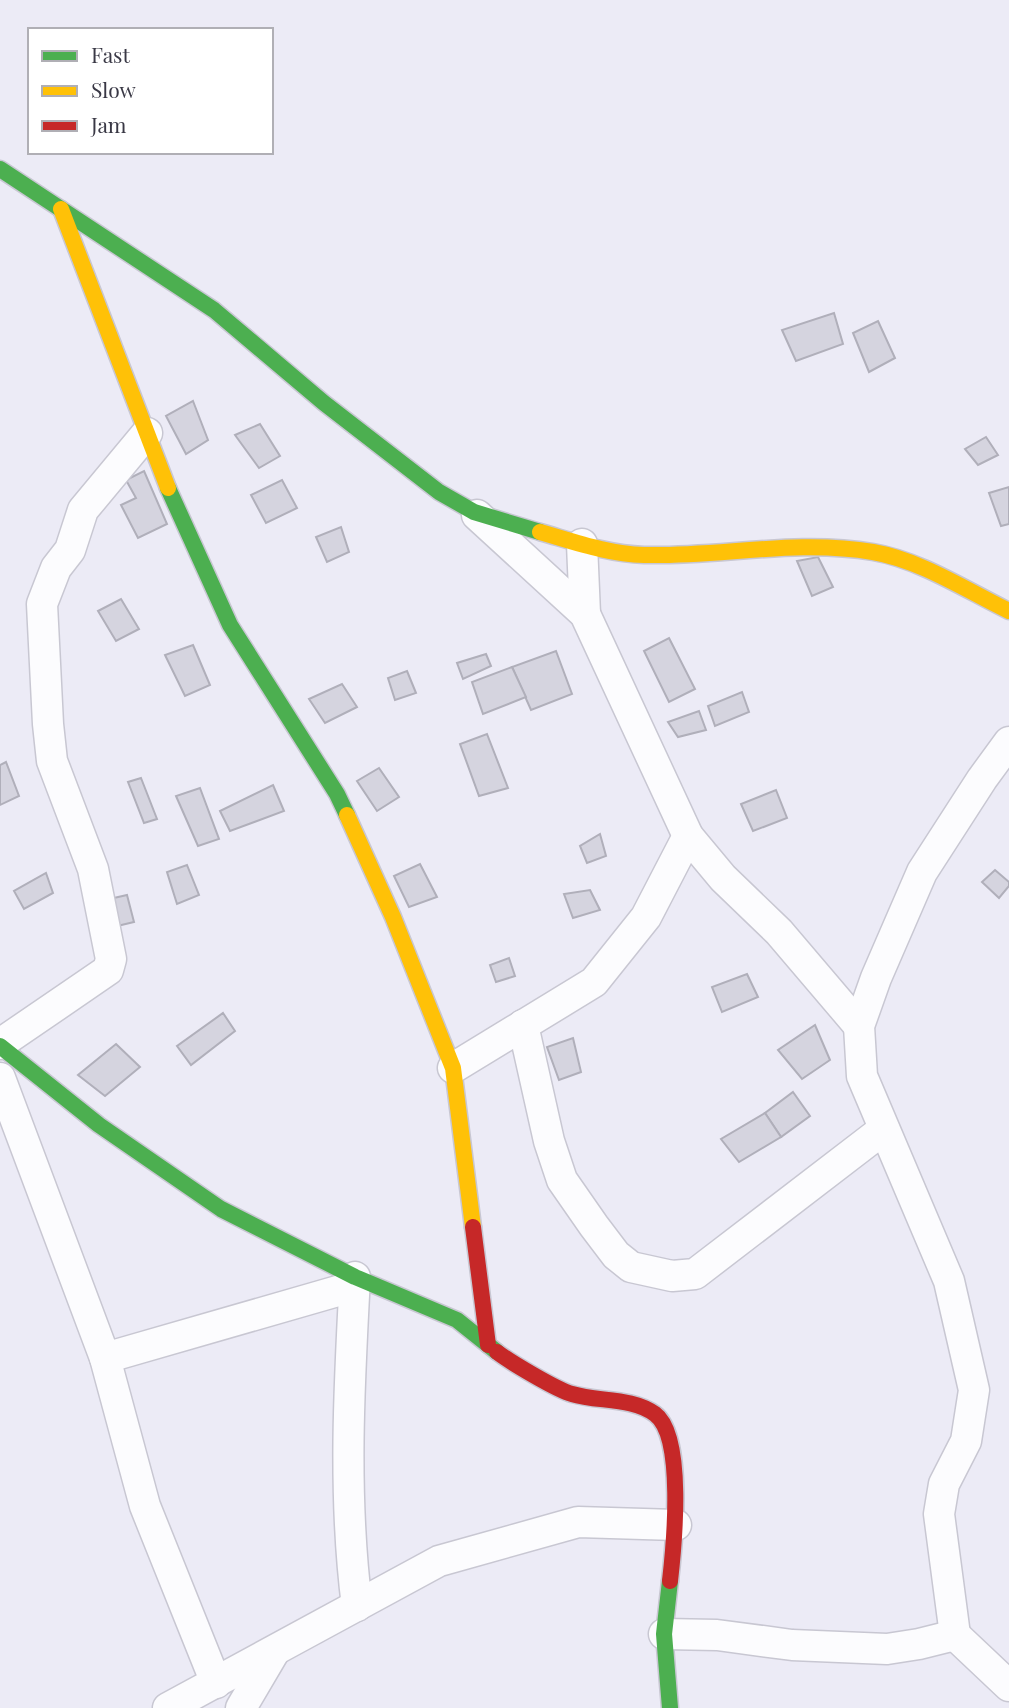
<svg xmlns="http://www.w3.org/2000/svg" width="1009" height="1708" font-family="'Playfair Display',serif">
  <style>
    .building { fill: #d5d4df; stroke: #b0afba; stroke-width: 2 }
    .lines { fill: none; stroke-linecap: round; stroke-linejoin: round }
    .street-casing { stroke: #c8c7d2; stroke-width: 33 }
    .fast-casing { stroke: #c8c7d2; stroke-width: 19 }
    .slow-casing { stroke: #c8c7d2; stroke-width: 19 }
    .jam-casing { stroke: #c8c7d2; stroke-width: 19 }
    .street { stroke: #fcfcfe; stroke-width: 30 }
    .fast { stroke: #4caf50; stroke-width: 16 }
    .slow { stroke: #ffc107; stroke-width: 16 }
    .jam { stroke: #c62828; stroke-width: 16 }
  </style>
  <rect width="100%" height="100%" fill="#ecebf6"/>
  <g class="building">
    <polygon points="834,313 843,344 796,361 782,330"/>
    <polygon points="878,321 895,358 869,372 853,333"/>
    <polygon points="193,401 208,440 186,454 166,416"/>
    <polygon points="260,424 280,456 259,468 235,435"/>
    <polygon points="986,437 998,455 978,465 965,449"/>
    <polygon points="144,471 167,524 138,538 121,505 136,498 126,480"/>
    <polygon points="282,480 297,508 266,523 251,495"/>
    <polygon points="1009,487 1009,524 1001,526 989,493"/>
    <polygon points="341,527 349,552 327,562 316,537"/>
    <polygon points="818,557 833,587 812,596 797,561"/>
    <polygon points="121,599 139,629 116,641 98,611"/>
    <polygon points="669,638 695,689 669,702 644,651"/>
    <polygon points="193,645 210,685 185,696 165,655"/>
    <polygon points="556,651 572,694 531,710 512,667"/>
    <polygon points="486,654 491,666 463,679 457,663"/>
    <polygon points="512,667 526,697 483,714 472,682"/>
    <polygon points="407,671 416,693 395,700 388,678"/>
    <polygon points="342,684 357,707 325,723 309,699"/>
    <polygon points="742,692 749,712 715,726 708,706"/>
    <polygon points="699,711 706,730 678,737 668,722"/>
    <polygon points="487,734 508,788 479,796 460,744"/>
    <polygon points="6,762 19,796 0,805 0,765"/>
    <polygon points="379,768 399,797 377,811 357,781"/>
    <polygon points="141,778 157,819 144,823 128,782"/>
    <polygon points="273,785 284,811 230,831 220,811"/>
    <polygon points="200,788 219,839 198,846 176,796"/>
    <polygon points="776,790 787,818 753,831 741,804"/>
    <polygon points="600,834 606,856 587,863 580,846"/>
    <polygon points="420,864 437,897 409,907 394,876"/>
    <polygon points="187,865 199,895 177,904 167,872"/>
    <polygon points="995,870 1009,882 1009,886 999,898 982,882"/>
    <polygon points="46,873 53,893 24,909 14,891"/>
    <polygon points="590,890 600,910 573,918 564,894"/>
    <polygon points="127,895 134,922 113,927 105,900"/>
    <polygon points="509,958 515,976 496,982 490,965"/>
    <polygon points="747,974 758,997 722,1012 712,987"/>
    <polygon points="223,1013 235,1031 191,1065 177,1046"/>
    <polygon points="815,1025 830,1060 802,1079 778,1050"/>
    <polygon points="573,1038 581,1072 559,1080 547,1047"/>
    <polygon points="116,1044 140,1067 105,1096 78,1075"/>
    <polygon points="793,1092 810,1116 781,1137 765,1113"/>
    <polygon points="765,1113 781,1137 739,1162 721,1139"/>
  </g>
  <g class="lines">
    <g class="street-casing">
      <g id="street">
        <polyline points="477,515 585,614 688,836 723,878 779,932 859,1026"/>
        <polyline points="582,544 585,614"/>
        <polyline points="523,1025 549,1141 562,1180 594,1226 616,1255 631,1267 672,1276 695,1274 884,1129"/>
        <polyline points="0,1044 108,970 111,959 93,869 52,761 48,724 42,604 56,568 70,550 83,510 147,433"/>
        <polyline points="453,1068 594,982 646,917 688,836"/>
        <polyline points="0,1078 105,1358 145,1506 216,1683"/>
        <path d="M355,1277C349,1386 343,1497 357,1606"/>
        <polyline points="105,1358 355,1286"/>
        <polyline points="664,1634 717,1635 792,1645 887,1649 919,1644 955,1635 1009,1686"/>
        <polyline points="955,1635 939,1514 944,1484 966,1441 974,1390 949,1281 862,1076 859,1026 876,978 922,872 982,779 1009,742"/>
        <polyline points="168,1708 439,1561 578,1522 676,1525"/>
        <polyline points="241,1708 274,1652"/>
      </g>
    </g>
    <g class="fast-casing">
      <g id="fast">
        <polyline points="0,169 214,310 324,403 439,492 474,512 540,532"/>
        <polyline points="168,488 230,625 337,794 347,815"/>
        <polyline points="0,1046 99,1125 221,1209 355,1277 457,1320 497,1352"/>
        <polyline points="670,1581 664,1634 670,1708"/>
      </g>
    </g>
    <g class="slow-casing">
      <g id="slow">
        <polyline points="61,209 168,488"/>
        <path d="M540,532C575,542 608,554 644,555C720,557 796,539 873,552C920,560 966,590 1009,611"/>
        <polyline points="347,815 393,917 453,1068 473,1227"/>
      </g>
    </g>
    <g class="jam-casing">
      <g id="jam">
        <polyline points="473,1227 488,1345"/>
        <path d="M497,1352C510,1362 557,1390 572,1394C598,1402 632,1397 655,1414C685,1436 674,1546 670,1581"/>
      </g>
    </g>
    <use href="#street" class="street"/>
    <use href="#fast" class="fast"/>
    <use href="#slow" class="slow"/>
    <use href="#jam" class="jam"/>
  </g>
  <rect x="28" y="28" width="245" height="126" fill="#ffffff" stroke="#b0afb5" stroke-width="2"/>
  <rect x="42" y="51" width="35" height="10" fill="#4caf50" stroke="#b0afb5" stroke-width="2"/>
  <text x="91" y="63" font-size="21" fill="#393845">Fast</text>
  <rect x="42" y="86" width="35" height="10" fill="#ffc107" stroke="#b0afb5" stroke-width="2"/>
  <text x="91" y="98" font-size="21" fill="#393845">Slow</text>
  <rect x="42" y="121" width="35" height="10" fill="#c62828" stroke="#b0afb5" stroke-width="2"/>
  <text x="91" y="133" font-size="21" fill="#393845">Jam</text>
</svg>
